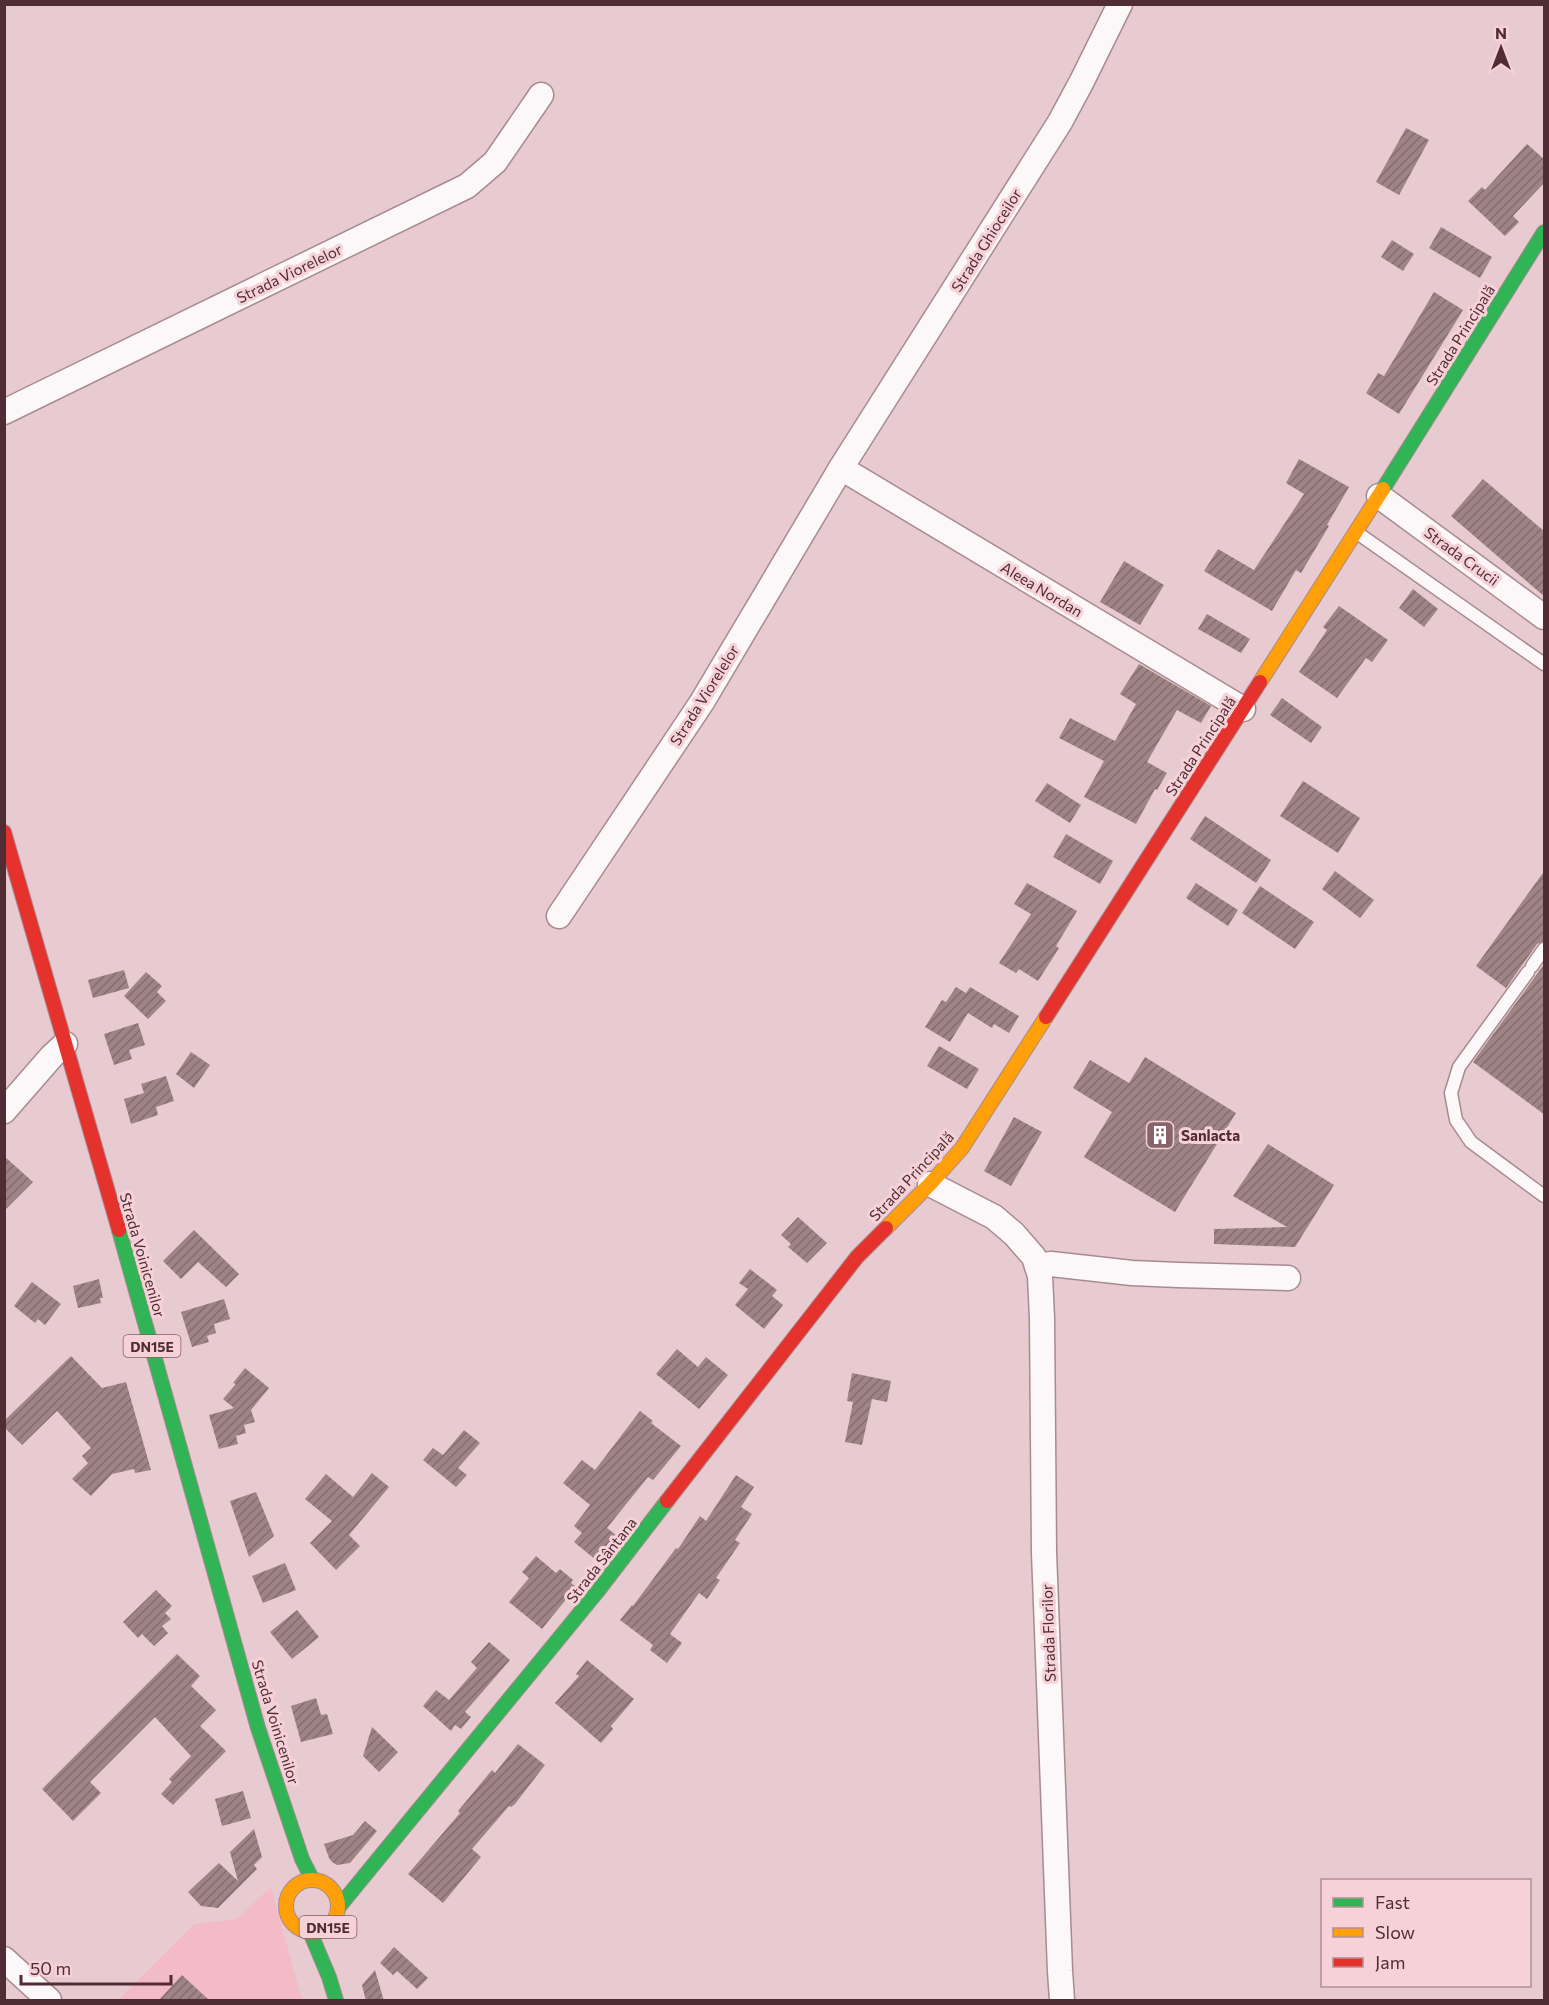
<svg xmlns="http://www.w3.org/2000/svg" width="1549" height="2005" font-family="Commissioner,sans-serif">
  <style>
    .built { fill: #f3bbc6 }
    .building { fill: url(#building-hatch) }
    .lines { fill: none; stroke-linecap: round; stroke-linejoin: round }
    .lane-casing { stroke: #a78b91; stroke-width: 15 }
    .street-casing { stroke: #a78b91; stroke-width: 27 }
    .fast-casing { stroke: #a78b91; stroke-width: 16 }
    .slow-casing { stroke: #a78b91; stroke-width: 16 }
    .jam-casing { stroke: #a78b91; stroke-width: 16 }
    .lane { stroke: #fcf7f8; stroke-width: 12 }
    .street { stroke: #fcf7f8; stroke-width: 24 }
    .fast { stroke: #30b455; stroke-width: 14 }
    .slow { stroke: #ff9f0a; stroke-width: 14 }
    .jam { stroke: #e5322d; stroke-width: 14 }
    .labels { text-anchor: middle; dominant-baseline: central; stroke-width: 6; stroke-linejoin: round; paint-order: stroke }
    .shield { fill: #f6d1d7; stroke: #825e65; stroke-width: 1.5 }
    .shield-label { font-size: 14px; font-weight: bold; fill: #502d34 }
    .street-label { font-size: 15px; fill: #502d34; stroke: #f6d1d7 }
    .poi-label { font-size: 15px; font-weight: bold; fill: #502d34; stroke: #f6d1d7; text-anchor: start }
  </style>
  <defs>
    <pattern id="building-hatch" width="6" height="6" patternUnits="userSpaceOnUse" patternTransform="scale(1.5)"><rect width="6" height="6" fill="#9f8485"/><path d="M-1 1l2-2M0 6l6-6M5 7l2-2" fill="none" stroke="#846c6e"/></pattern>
  </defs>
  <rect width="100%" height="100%" fill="#e8cbd0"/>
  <polygon class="built" points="271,1887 302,2000 118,2000 194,1924 237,1919"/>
  <g class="building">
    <polygon points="1406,128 1429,140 1399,195 1376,182"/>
    <polygon points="1527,144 1545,160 1545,182 1513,216 1519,222 1505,236 1468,201 1482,187 1485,190"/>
    <polygon points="1441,227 1492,257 1480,278 1429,248"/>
    <polygon points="1392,240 1414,254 1403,271 1381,257"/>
    <polygon points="1434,292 1463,310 1399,414 1366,393 1378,373 1384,376"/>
    <polygon points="1299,459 1349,487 1327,525 1329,526 1301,573 1296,570 1272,611 1204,571 1218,549 1254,570 1304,494 1286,483"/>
    <polygon points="1483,479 1545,532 1545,597 1451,516"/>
    <polygon points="1124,561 1164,585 1140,625 1100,602"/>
    <polygon points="1413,589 1438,609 1424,627 1399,608"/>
    <polygon points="1339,606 1388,640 1372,662 1366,658 1337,698 1299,672 1327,630 1323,627"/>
    <polygon points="1207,614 1250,639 1241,653 1198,629"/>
    <polygon points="1139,664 1211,706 1201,723 1177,710 1147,762 1167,773 1157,790 1155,789 1136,824 1084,797 1104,761 1059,738 1070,718 1115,741 1136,704 1120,694"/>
    <polygon points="1282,698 1322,727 1311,743 1270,715"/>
    <polygon points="1303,781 1360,818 1338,853 1280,816"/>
    <polygon points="1047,783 1081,805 1070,823 1035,801"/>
    <polygon points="1205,816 1271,860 1256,883 1190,839"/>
    <polygon points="1066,834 1113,861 1100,884 1053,857"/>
    <polygon points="1545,870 1545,941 1537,944 1506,988 1476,966"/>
    <polygon points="1335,871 1374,900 1360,918 1322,889"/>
    <polygon points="1027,883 1077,911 1056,946 1059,948 1038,981 1019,969 1016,973 999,963 1031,914 1014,904"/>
    <polygon points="1196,883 1238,910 1228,926 1186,898"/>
    <polygon points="1260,886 1314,922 1295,949 1242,913"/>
    <polygon points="1545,963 1545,1115 1473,1062"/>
    <polygon points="124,970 129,988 93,998 88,980"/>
    <polygon points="146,972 162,986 157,992 166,1001 148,1019 124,996"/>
    <polygon points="956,987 966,993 970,987 1019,1016 1009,1033 994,1024 992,1028 968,1013 950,1042 925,1027 942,1000 946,1002"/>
    <polygon points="138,1023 145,1045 129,1050 132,1059 114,1065 104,1034"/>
    <polygon points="939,1046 979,1069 967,1089 927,1066"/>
    <polygon points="191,1052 210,1065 194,1088 176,1074"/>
    <polygon points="1145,1057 1236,1113 1175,1212 1084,1157 1112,1112 1073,1088 1090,1060 1129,1083"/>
    <polygon points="166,1076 174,1101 156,1107 158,1115 131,1124 124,1099 144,1093 141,1084"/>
    <polygon points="1014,1117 1042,1132 1011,1186 984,1171"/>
    <polygon points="1268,1144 1334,1185 1295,1247 1214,1244 1214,1229 1287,1227 1233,1196"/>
    <polygon points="4,1156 33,1182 4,1211"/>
    <polygon points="798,1217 827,1243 807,1263 788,1247 791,1244 781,1235"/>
    <polygon points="194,1230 239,1274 226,1287 198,1262 181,1279 163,1261"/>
    <polygon points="750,1269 777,1290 772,1296 783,1305 764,1329 735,1305 748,1289 739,1283"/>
    <polygon points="99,1279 103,1298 100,1298 101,1303 78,1308 73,1286"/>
    <polygon points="32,1282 61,1304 45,1325 38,1319 35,1323 14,1306"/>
    <polygon points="224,1299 230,1319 214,1324 216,1333 207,1336 209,1342 192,1347 181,1312"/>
    <polygon points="677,1349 698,1367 706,1357 728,1375 699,1409 656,1374"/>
    <polygon points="71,1356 102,1388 126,1382 151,1470 135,1473 134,1469 112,1474 91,1496 72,1479 88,1463 82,1456 91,1448 57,1411 22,1445 4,1427 4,1421"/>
    <polygon points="245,1368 269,1388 251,1410 255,1422 244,1425 246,1433 236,1436 238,1444 219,1449 209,1415 234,1408 223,1399 236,1384 233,1383"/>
    <polygon points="852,1373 891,1381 887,1402 872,1399 862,1445 845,1442 853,1402 847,1401"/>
    <polygon points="640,1411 653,1421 651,1423 681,1446 653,1480 648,1477 607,1528 616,1535 596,1560 574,1542 582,1533 574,1526 590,1505 563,1483 582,1460 595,1470"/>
    <polygon points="464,1430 480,1443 458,1468 467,1475 456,1487 423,1460 433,1448 443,1455"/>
    <polygon points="372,1473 389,1487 349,1535 360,1546 336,1570 310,1543 332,1521 305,1499 326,1474 353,1497"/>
    <polygon points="736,1475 754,1487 741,1507 752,1514 735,1540 740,1543 716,1578 720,1580 707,1599 699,1593 670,1634 682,1643 667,1663 650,1650 653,1645 620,1620 632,1605 633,1606 676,1548 678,1549 700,1516 706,1521"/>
    <polygon points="256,1492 274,1536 249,1557 230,1501"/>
    <polygon points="536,1556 556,1573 560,1569 573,1580 571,1583 576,1587 542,1629 509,1602 529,1578 522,1572"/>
    <polygon points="285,1563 296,1590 263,1603 252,1576"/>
    <polygon points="156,1590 172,1606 165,1613 171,1619 162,1626 168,1633 154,1646 142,1634 138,1638 123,1622"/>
    <polygon points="297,1610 319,1637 292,1659 270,1632"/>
    <polygon points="489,1642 510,1660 465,1712 471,1717 461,1729 455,1725 451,1731 423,1706 436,1690 449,1700 477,1668 471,1662"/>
    <polygon points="177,1654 200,1676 191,1686 216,1710 200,1726 226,1751 173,1805 161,1794 172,1782 169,1779 191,1756 155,1717 90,1782 101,1793 73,1821 42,1789"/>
    <polygon points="587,1660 634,1699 611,1726 613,1729 601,1743 555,1703 579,1676 576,1674"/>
    <polygon points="316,1698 321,1715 327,1714 333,1734 301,1742 291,1706"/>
    <polygon points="372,1727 398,1752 379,1772 363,1756"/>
    <polygon points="518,1744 545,1765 515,1804 511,1807 509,1806 472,1849 481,1857 443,1903 408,1874 460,1813 458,1811 492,1770 495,1773"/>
    <polygon points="243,1791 251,1818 222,1826 215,1799"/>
    <polygon points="365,1821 377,1831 350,1863 337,1865 332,1862 329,1858 324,1844 353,1835"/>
    <polygon points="254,1829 262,1857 254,1865 257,1869 218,1908 201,1906 188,1892 219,1863 238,1881 230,1852"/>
    <polygon points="394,1947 428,1978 417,1989 397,1971 393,1975 380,1963"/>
    <polygon points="375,1970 384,2001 366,2001 362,1985"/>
    <polygon points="182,1975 210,2001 158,2001"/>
  </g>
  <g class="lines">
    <g class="lane-casing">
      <g id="lane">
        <polyline points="1356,532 1544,664"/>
        <polyline points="1532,966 1544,949"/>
        <polyline points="1528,972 1459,1067 1451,1093 1456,1120 1471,1142 1544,1196"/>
      </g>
    </g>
    <g class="street-casing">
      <g id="street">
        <polyline points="4,412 467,186 495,162 541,95"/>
        <polyline points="841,468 1243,709"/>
        <polyline points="1379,496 1544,617"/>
        <polyline points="559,916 702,702 841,468 1060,122 1082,81 1120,4"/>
        <polyline points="4,1111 52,1056 65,1044"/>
        <polyline points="930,1184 994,1217 1014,1234 1034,1257 1040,1276 1042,1318 1044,1552 1060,1971 1062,2000"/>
        <polyline points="1037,1266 1051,1264 1132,1273 1178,1275 1288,1278"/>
        <polyline points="4,1959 49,2000"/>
      </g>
    </g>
    <g class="fast-casing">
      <g id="fast">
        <polyline points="1383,489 1544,232"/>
        <polyline points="119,1230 258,1728 302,1859 312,1879"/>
        <polyline points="338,1908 597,1592 667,1501"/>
        <polyline points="310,1932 329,1977 336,2000"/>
      </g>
    </g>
    <g class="slow-casing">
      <g id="slow">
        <polyline points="1260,682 1383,489"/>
        <polyline points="886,1228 930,1184 962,1148 1046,1017"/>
        <circle cx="312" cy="1906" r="26"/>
      </g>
    </g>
    <g class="jam-casing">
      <g id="jam">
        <polyline points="4,832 119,1230"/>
        <polyline points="1046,1017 1260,682"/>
        <polyline points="667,1501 857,1257 886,1228"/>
      </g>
    </g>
    <use href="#lane" class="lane"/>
    <use href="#street" class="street"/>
    <use href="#fast" class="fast"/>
    <use href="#slow" class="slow"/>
    <use href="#jam" class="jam"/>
  </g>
  <defs>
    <g id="building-square" transform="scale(1.5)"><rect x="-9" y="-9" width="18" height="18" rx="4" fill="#85646b" stroke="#f6d1d7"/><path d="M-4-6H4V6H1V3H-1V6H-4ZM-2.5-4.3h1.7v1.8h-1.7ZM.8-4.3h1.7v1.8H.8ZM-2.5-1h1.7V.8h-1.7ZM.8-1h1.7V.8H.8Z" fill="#fff"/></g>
  </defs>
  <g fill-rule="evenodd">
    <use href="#building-square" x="1160" y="1135"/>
  </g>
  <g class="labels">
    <g class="shield">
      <rect x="123.5" y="1335" width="57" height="22" rx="4.5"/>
      <rect x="299.5" y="1916" width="57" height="22" rx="4.5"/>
    </g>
    <g class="shield-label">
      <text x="152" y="1346">DN15E</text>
      <text x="328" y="1927">DN15E</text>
    </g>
    <g class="street-label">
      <text transform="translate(986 240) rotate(-58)">Strada Ghioceilor</text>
      <text transform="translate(289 273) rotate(-26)">Strada Viorelelor</text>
      <text transform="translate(1460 335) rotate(-58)">Strada Principală</text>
      <text transform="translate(1462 556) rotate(36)">Strada Crucii</text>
      <text transform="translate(1042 589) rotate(31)">Aleea Nordan</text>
      <text transform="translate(704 695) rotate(-58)">Strada Viorelelor</text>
      <text transform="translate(1200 746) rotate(-57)">Strada Principală</text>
      <text transform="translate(911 1176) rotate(-47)">Strada Principală</text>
      <text transform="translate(143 1255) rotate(74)">Strada Voinicenilor</text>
      <text transform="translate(601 1560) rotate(-52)">Strada Sântana</text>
      <text transform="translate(1048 1633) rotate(-92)">Strada Florilor</text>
      <text transform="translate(276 1722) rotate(73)">Strada Voinicenilor</text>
    </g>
    <g class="poi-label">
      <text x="1181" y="1135">Sanlacta</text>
    </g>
  </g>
  <rect width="1549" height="2005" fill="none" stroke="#502d34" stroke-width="12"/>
  <rect x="1321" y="1879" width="210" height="108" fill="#f6d1d7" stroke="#b48f96" stroke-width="1.5"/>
  <rect x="1333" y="1898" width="30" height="9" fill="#30b455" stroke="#b48f96" stroke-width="1.5"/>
  <text x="1375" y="1909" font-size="18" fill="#502d34">Fast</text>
  <rect x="1333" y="1928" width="30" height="9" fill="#ff9f0a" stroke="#b48f96" stroke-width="1.5"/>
  <text x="1375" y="1939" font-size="18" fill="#502d34">Slow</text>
  <rect x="1333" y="1958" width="30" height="9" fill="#e5322d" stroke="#b48f96" stroke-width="1.5"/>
  <text x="1375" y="1969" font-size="18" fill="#502d34">Jam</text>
  <g transform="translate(1501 48)" stroke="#f6d1d7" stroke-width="4.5" paint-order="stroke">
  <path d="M0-4.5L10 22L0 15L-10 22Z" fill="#502d34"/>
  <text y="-9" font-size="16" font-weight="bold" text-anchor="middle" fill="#502d34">N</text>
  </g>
  <path d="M21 1975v9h150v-9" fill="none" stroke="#502d34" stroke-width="3"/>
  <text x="30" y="1975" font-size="18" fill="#502d34" stroke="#f6d1d7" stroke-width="4.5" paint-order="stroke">50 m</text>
</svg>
